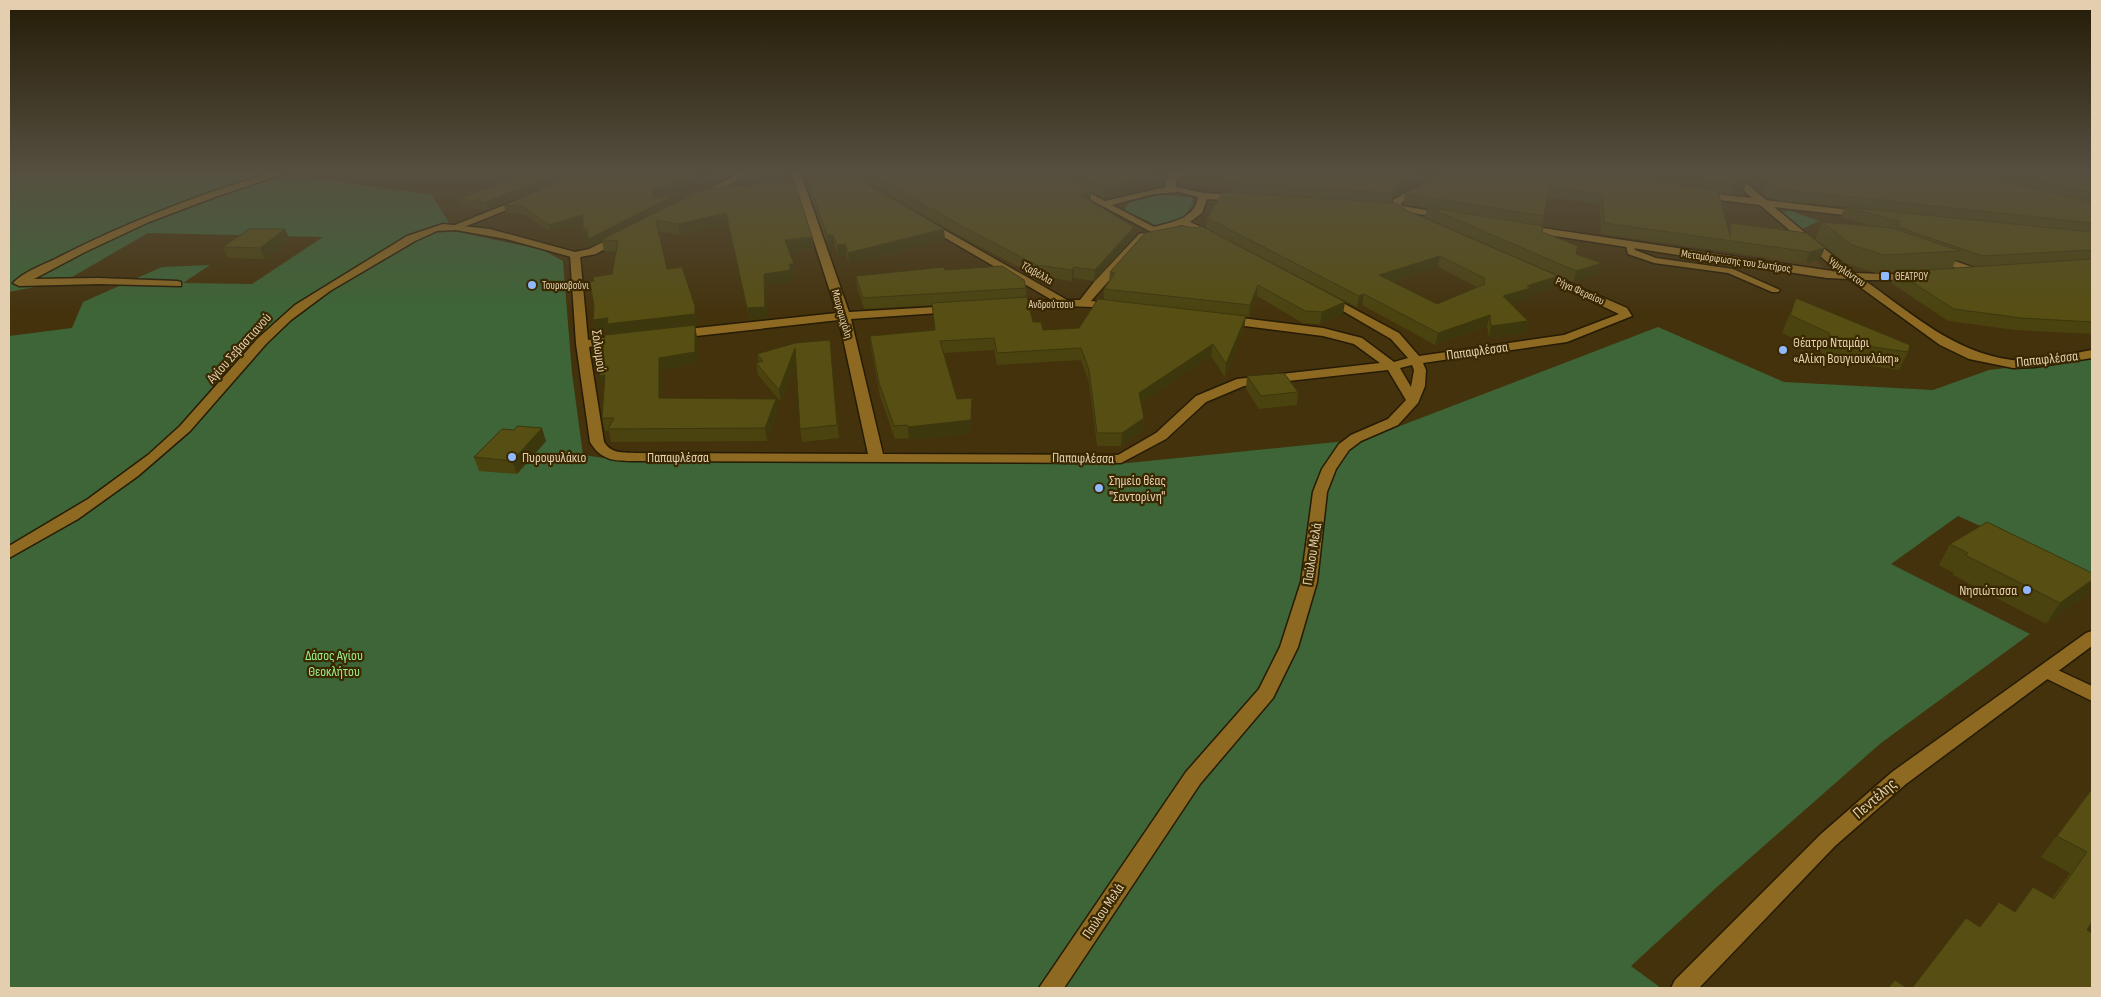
<svg xmlns="http://www.w3.org/2000/svg" width="2101" height="997" font-family="'Sofia Sans Condensed',sans-serif">
  <style>
    .built { fill: #503b10 }
    .green { fill: #3d6537 }
    .lines { fill: none; stroke-linecap: round; stroke-linejoin: round }
    .lane-casing { stroke: #261b05; stroke-width: 3 }
    .street-casing { stroke: #261b05; stroke-width: 3 }
    .secondary-casing { stroke: #261b05; stroke-width: 3 }
    .lane { fill: #8d6922; fill-rule: evenodd }
    .street { fill: #8d6922; fill-rule: evenodd }
    .secondary { fill: #8d6922; fill-rule: evenodd }
    .wall { fill: #4a430f; fill-rule: evenodd }
    .shaded-wall { fill: #3c370d }
    .building { fill: #564e12; stroke: #3c370d; fill-rule: evenodd }
    .poi-dot { fill: #90b8fd; stroke: #3a2801; stroke-width: 2 }
    .labels { text-anchor: middle; dominant-baseline: central; stroke-width: 4.5; stroke-linejoin: round; paint-order: stroke }
    .far-street-label { font-size: 11px; fill: #e3cfaf; stroke: #3a2801 }
    .far-poi-label { font-size: 11px; fill: #e3cfaf; stroke: #3a2801; text-anchor: start }
    .poi-label { font-size: 14px; fill: #e3cfaf; stroke: #3a2801; text-anchor: start }
    .street-label { font-size: 14px; fill: #e3cfaf; stroke: #3a2801 }
    .park-label { font-size: 14px; fill: #99ed8c; stroke: #3a2801 }
    .near-street-label { font-size: 16px; fill: #e3cfaf; stroke: #3a2801 }
  </style>
  <rect width="100%" height="100%" fill="#44320c"/>
  <polygon class="built" points="1782,228 1824,267 1819,268 1767,261 1746,229"/>
  <g class="green">
    <polygon points="9,174 262,174 273,178 305,177 432,195 454,231 543,250 563,261 572,373 583,455 604,458 818,460 1059,458 1118,464 1366,439 1658,327 1784,382 1933,390 1989,370 2092,358 2092,576 1958,516 1891,564 2030,634 1881,743 1717,887 1631,966 1661,988 9,988 9,336 72,328 83,302 162,267 210,265 183,283 252,284 323,237 148,233 65,281 9,292"/>
    <polygon points="1159,195 1191,197 1193,204 1182,219 1156,225 1125,210 1128,203"/>
    <polygon points="1788,210 1819,221 1802,229 1783,213"/>
  </g>
  <g class="lines">
    <g class="lane-casing">
      <polygon id="lane" points="1630,243 1633,244 1635,250 1656,258 1733,269 1780,290 1778,292 1772,292 1728,273 1654,263 1628,254 1626,246"/>
    </g>
    <g class="street-casing">
      <g id="street">
        <path d="M267,174H283L215,197L149,222L85,252L34,279L98,278L177,281L181,282V286L98,284L19,286L13,283C23,272 43,265 57,258C124,224 194,196 267,174Z"/>
        <path d="M792,174H801L849,312L953,306L959,309L953,312L851,319L883,454L1118,455L1156,433L1196,396L1237,379L1380,363L1354,344L1323,336L1221,323L1219,320L1225,316L1323,328L1362,338L1394,362L1408,358L1391,339L1324,300L1322,298L1328,295L1399,333L1419,356L1564,335L1619,314L1536,275L1534,273L1540,270L1627,308L1632,316L1567,342L1423,363L1426,370L1425,386L1418,403L1398,425L1361,441L1349,450L1336,469L1327,492L1317,582L1298,647L1273,698L1200,784L1064,988H1039L1186,772L1259,689L1280,647L1301,582L1313,492L1322,469L1339,444L1351,435L1388,419L1406,400L1388,370L1244,386L1206,402L1166,439L1121,463L635,461C615,461 601,461 590,442L576,344L570,255L575,252L580,255L588,340L625,335L631,339L625,343L589,347L604,442C612,454 622,452 635,453L868,454L839,320L678,338L672,334L678,330L837,313ZM1412,365L1414,370L1411,387L1400,368Z"/>
        <path d="M1042,174H1054L1105,201L1166,187V181L1172,174H1182L1176,182V187L1204,193L1239,195L1244,198L1239,201L1207,199L1202,213L1190,222L1216,234V238H1208L1182,225L1153,233ZM1179,192L1198,197C1195,219 1172,222 1154,227L1112,205L1154,194Z"/>
        <polygon points="1437,174 1449,174 1401,203 1402,206 1450,214 1450,218 1411,213 1413,216 1408,219 1394,210 1393,200"/>
        <path d="M1726,174H1736L1766,200L1866,212V216L1862,217L1774,207L1854,273L1918,275L1920,277L1914,280H1864C1910,312 1954,353 2012,360C2037,363 2067,354 2092,350V358L2035,367L2013,368L1969,359L1940,345L1849,279L1827,278L1523,231L1518,228L1523,225L1839,272L1760,205L1696,197L1694,195L1699,192L1752,198Z"/>
        <polygon points="524,197 527,198 527,202 459,229 450,227"/>
        <polygon points="927,220 1067,300 1080,300 1094,282 1139,234 1143,233 1148,236 1091,301 1117,304 1117,308 1066,306 1009,308 1003,305 1005,303 1052,300 923,225 922,223"/>
        <polygon points="1934,254 1981,270 1982,272 1977,275 1930,259 1930,255"/>
        <polygon points="2047,665 2092,686 2092,701 2041,676 2038,671 2041,666"/>
      </g>
    </g>
    <g class="secondary-casing">
      <g id="secondary">
        <polygon points="737,174 749,174 705,198 697,196"/>
        <polygon points="443,224 490,229 575,252 589,249 617,235 621,234 626,237 596,254 575,258 506,239 456,230 437,231 415,241 330,291 291,320 266,344 190,431 138,476 78,519 9,558 9,546 88,499 148,455 180,426 257,339 295,305 407,236"/>
        <polygon points="2092,631 2092,646 1906,784 1835,846 1699,988 1671,988 1675,980 1821,834 1892,772 2086,633"/>
      </g>
    </g>
    <use href="#lane" class="lane"/>
    <use href="#street" class="street"/>
    <use href="#secondary" class="secondary"/>
  </g>
  <g class="wall">
    <polygon points="513,174 706,174 706,179 653,198 676,202 812,237 814,248 789,251 794,264 795,275 792,275 793,282 765,285 767,318 749,320 728,224 680,235 658,231 667,269 697,318 697,326 695,327 697,337 697,364 662,370 662,398 776,399 778,411 767,441 611,442 609,431 605,431 602,418 604,388 602,388 610,334 609,330 596,331 593,320 594,281 612,274 616,252 604,251 602,241 590,247 587,236 584,237 583,223 551,232 526,215 506,212 504,205 554,183 488,210 460,206 458,199 514,178"/>
    <polygon points="808,174 850,174 945,240 849,264 846,255 838,256 834,245 828,246 808,189 807,179 810,178"/>
    <polygon points="854,174 1057,174 1134,237 1094,281 1074,278 1072,281 1036,276 960,236"/>
    <polygon points="1059,174 1169,174 1164,182 1104,199"/>
    <path d="M1178,174H1433L1392,198L1391,202L1555,288L1529,296L1528,299L1511,304L1528,321L1525,333L1489,338L1487,326L1435,345L1362,305L1357,307L1206,228L1207,218L1227,192V190L1178,183ZM1438,267L1477,287L1437,304L1392,282Z"/>
    <polygon points="1438,174 1738,174 1746,182 1743,192 1730,194 1718,192 1728,231 1731,223 1807,233 1820,259 1806,263 1601,234 1600,204 1547,197 1544,216 1542,226 1542,232 1576,254 1599,274 1573,282 1425,217 1427,208 1403,204 1405,194"/>
    <path d="M1739,174H2092V334L2015,330L1948,321L1891,283L1896,272L1876,273L1845,263L1815,239L1822,222L1875,227L1841,217L1845,207L1780,201L1768,197L1761,190H1757ZM1956,260L1976,267L1952,268Z"/>
    <polygon points="1145,233 1343,314 1320,324 1303,323 1257,296 1249,317 1245,316 1244,328 1225,377 1211,356 1141,403 1144,418 1143,430 1121,446 1097,446 1089,382 1081,360 997,365 994,350 944,353 957,399 972,398 972,411 971,433 909,440 908,438 895,439 880,396 871,348 870,336 935,330 933,305 864,309 857,287 856,276 945,270 1026,288 1026,297 1033,322 1043,330 1079,328 1104,300 1104,289 1109,281 1110,272"/>
    <polygon points="290,240 265,259 228,258 223,247"/>
    <polygon points="1796,298 1908,352 1899,370 1824,359 1821,351 1782,333"/>
    <polygon points="831,351 839,438 802,442 800,429 796,362 781,402 758,375 756,363 759,363 757,354"/>
    <polygon points="1247,376 1298,392 1297,405 1259,409 1246,389"/>
    <polygon points="514,430 546,441 517,474 479,471 474,457"/>
    <polygon points="1950,544 2092,573 2092,585 2084,597 2046,624 1953,575 1954,573 1939,565"/>
    <polygon points="2092,788 2092,922 2087,930 1980,927 2014,912 2033,887 2052,898 2070,873 2041,857"/>
  </g>
  <g class="shaded-wall">
    <polygon points="699,174 706,174 706,179 653,198 652,191"/>
    <polygon points="1157,174 1169,174 1164,182 1104,199 1105,188"/>
    <polygon points="1418,174 1433,174 1392,198 1390,203 1394,188"/>
    <polygon points="553,176 554,183 488,210 486,202"/>
    <polygon points="1761,180 1765,180 1761,190 1757,190"/>
    <polygon points="1746,182 1743,192 1730,194 1733,184"/>
    <polygon points="1091,192 1091,202 1080,195"/>
    <polygon points="674,196 676,203 590,247 588,239"/>
    <polygon points="726,213 728,224 680,235 678,224"/>
    <polygon points="583,215 584,223 551,232 549,225"/>
    <polygon points="1134,227 1134,237 1094,281 1095,270"/>
    <polygon points="285,229 290,240 265,259 260,248"/>
    <polygon points="583,229 587,229 589,236 584,237"/>
    <polygon points="944,229 945,240 849,264 848,253"/>
    <polygon points="827,235 833,235 834,245 828,246"/>
    <polygon points="812,237 814,248 787,251 785,240"/>
    <polygon points="845,244 846,255 838,256 837,245"/>
    <polygon points="1825,248 1820,259 1806,263 1810,252"/>
    <polygon points="1440,256 1438,267 1377,286 1379,275"/>
    <polygon points="1602,263 1599,274 1573,282 1576,271"/>
    <polygon points="789,264 794,264 795,275 792,275 793,282 765,285 767,318 749,320 747,308 764,274"/>
    <polygon points="1074,267 1074,278 1072,281 1072,270"/>
    <polygon points="1558,276 1555,288 1529,296 1528,299 1500,308 1503,296 1527,286"/>
    <polygon points="1258,285 1257,296 1249,317 1250,305"/>
    <polygon points="1364,294 1362,305 1357,307 1359,296"/>
    <polygon points="1345,302 1343,314 1320,324 1322,312"/>
    <polygon points="695,306 697,318 697,326 695,327 697,337 697,364 662,370 662,411 610,336 609,330 596,331 593,320"/>
    <polygon points="1490,315 1487,326 1435,345 1438,333"/>
    <polygon points="1246,316 1244,328 1225,377 1226,364"/>
    <polygon points="1528,321 1525,333 1489,338 1491,326"/>
    <polygon points="1213,344 1211,356 1138,405 1139,393"/>
    <polygon points="795,348 797,359 781,402 779,390"/>
    <polygon points="605,375 608,387 602,388 599,376"/>
    <polygon points="972,398 972,411 971,433 909,440 908,427"/>
    <polygon points="776,399 778,411 767,441 765,428"/>
    <polygon points="1144,418 1143,430 1121,446 1122,433"/>
    <polygon points="542,428 546,441 517,474 512,461"/>
    <polygon points="2092,580 2092,585 2084,597 2046,624 2060,603"/>
  </g>
  <g class="building">
    <polygon points="518,174 699,174 652,191 653,198 674,196 588,239 587,229 583,229 583,215 549,225 524,207 504,205 562,181 553,176 486,202 458,199 521,176"/>
    <polygon points="811,174 850,174 944,229 848,253 845,244 837,245 833,235 827,235 807,179 813,178"/>
    <polygon points="870,174 1057,174 1091,192 1080,195 1134,227 1095,270 1074,267 1072,270 1036,265 960,225"/>
    <polygon points="1078,174 1157,174 1105,188"/>
    <polygon points="1188,174 1418,174 1394,188 1392,193 1228,183 1229,181"/>
    <polygon points="1438,174 1613,174 1718,191 1730,236 1731,223 1807,233 1825,248 1810,252 1604,223 1603,194 1549,187 1544,216 1405,194"/>
    <polygon points="1665,174 1738,174 1746,182 1733,184"/>
    <polygon points="1754,174 1972,174 2092,202 2092,223 1784,190 1772,187 1765,180 1761,180"/>
    <polygon points="2009,174 2092,174 2092,193"/>
    <polygon points="794,180 812,237 785,240 794,264 789,264 791,270 764,274 765,307 747,308 726,213 678,224 656,220 667,269 682,267 695,306 695,314 607,324 608,318 593,320 594,306 590,282 594,281 593,277 612,274 618,241 601,240 701,190"/>
    <path d="M1223,192L1396,203L1408,211L1558,276L1527,286L1531,288L1503,296L1528,321L1491,326L1490,315L1438,333L1364,294L1359,296L1207,218ZM1440,256L1484,278L1485,284L1437,304L1379,275Z"/>
    <polygon points="1427,207 1543,226 1542,232 1578,246 1576,254 1602,263 1576,271"/>
    <polygon points="1845,207 2092,232 2092,250 1983,256 1898,227 1899,221"/>
    <polygon points="1822,222 1892,228 1960,251 1884,255 1852,245"/>
    <polygon points="1180,226 1199,228 1201,226 1345,302 1322,312 1305,311 1258,285 1250,305 1104,289 1115,273 1110,272 1145,233"/>
    <polygon points="249,229 285,229 260,248 223,247"/>
    <polygon points="2092,259 2092,322 2021,318 1954,309 1896,272"/>
    <polygon points="1002,266 1024,280 1026,288 863,298 856,276 944,267 945,270"/>
    <polygon points="1027,297 1033,322 1041,322 1043,330 1079,328 1098,299 1246,316 1226,364 1213,344 1139,393 1144,418 1122,433 1097,433 1089,370 1081,348 997,353 994,338 940,341 957,399 972,398 971,420 908,427 907,425 894,426 879,383 870,336 935,330 932,303"/>
    <polygon points="1796,298 1910,345 1908,352 1832,341 1829,333 1790,315"/>
    <polygon points="695,325 695,352 659,358 659,398 776,399 765,428 608,429 614,418 602,418 605,375 599,376 605,335"/>
    <polygon points="830,340 837,425 800,429 795,348 779,390 756,363 763,361 757,354 795,343"/>
    <polygon points="1284,373 1298,392 1261,396 1247,376"/>
    <polygon points="517,426 542,428 512,461 474,457 502,429 514,430"/>
    <polygon points="1987,522 2092,573 2092,580 2060,603 1965,555 1968,553 1950,544"/>
    <polygon points="2092,789 2092,922 2087,930 2092,933 2092,988 1912,988 1966,918 1980,927 1999,902 2015,912 2033,887 2054,899 2087,852 2057,836"/>
    <polygon points="1895,980 1907,988 1888,988"/>
  </g>
  <linearGradient id="sky" x2="0" y2="1"><stop stop-color="#251c07"/><stop offset="0.55" stop-color="#564f40"/><stop offset="1" stop-color="#564f40" stop-opacity="0"/></linearGradient>
  <rect width="2101" height="314" fill="url(#sky)"/>
  <g class="poi-dot">
    <rect x="1880" y="271" width="10" height="10" rx="2.5"/>
    <circle cx="532" cy="285" r="5"/>
    <circle cx="1783" cy="350" r="5"/>
    <circle cx="512" cy="457" r="5"/>
    <circle cx="1099" cy="488" r="5"/>
    <circle cx="2027" cy="590" r="5"/>
  </g>
  <g class="labels">
    <g class="far-street-label">
      <text transform="translate(1736 261) rotate(8)">Μεταμόρφωσης του Σωτήρος</text>
      <text transform="translate(1847 272) rotate(35)">Υψηλάντου</text>
      <text transform="translate(1037 273) rotate(30)">Τζαβέλλα</text>
      <text transform="translate(1580 291) rotate(24)">Ρήγα Φεραίου</text>
      <text x="1051" y="304">Ανδρούτσου</text>
      <text transform="translate(842 314) rotate(74)">Μαυρομιχάλη</text>
    </g>
    <g class="far-poi-label">
      <text x="1895" y="276">ΘΕΑΤΡΟΥ</text>
      <text x="542" y="285">Τουρκοβούνι</text>
    </g>
    <g class="poi-label">
      <text x="1793" y="342">Θέατρο Νταμάρι<tspan x="1793" dy="16">«Αλίκη Βουγιουκλάκη»</tspan></text>
      <text x="522" y="457">Πυροφυλάκιο</text>
      <text x="1109" y="480">Σημείο θέας<tspan x="1109" dy="16">"Σαντορίνη"</tspan></text>
      <text x="2017" y="590" text-anchor="end">Νησιώτισσα</text>
    </g>
    <g class="street-label">
      <text transform="translate(239 348) rotate(-48)">Αγίου Σεβαστιανού</text>
      <text transform="translate(599 351) rotate(83)">Σολωμού</text>
      <text transform="translate(1477 351) rotate(-8)">Παπαφλέσσα</text>
      <text transform="translate(2047 359) rotate(-6)">Παπαφλέσσα</text>
      <text x="678" y="457">Παπαφλέσσα</text>
      <text transform="translate(1083 458) rotate(1)">Παπαφλέσσα</text>
      <text transform="translate(1312 554) rotate(-81)">Παύλου Μελά</text>
      <text transform="translate(1103 911) rotate(-56)">Παύλου Μελά</text>
    </g>
    <g class="park-label">
      <text x="334" y="655">Δάσος Αγίου<tspan x="334" dy="16">Θεοκλήτου</tspan></text>
    </g>
    <g class="near-street-label">
      <text transform="translate(1875 799) rotate(-41)">Πεντέλης</text>
    </g>
  </g>
  <rect width="2101" height="997" fill="none" stroke="#e3cfaf" stroke-width="20"/>
</svg>
